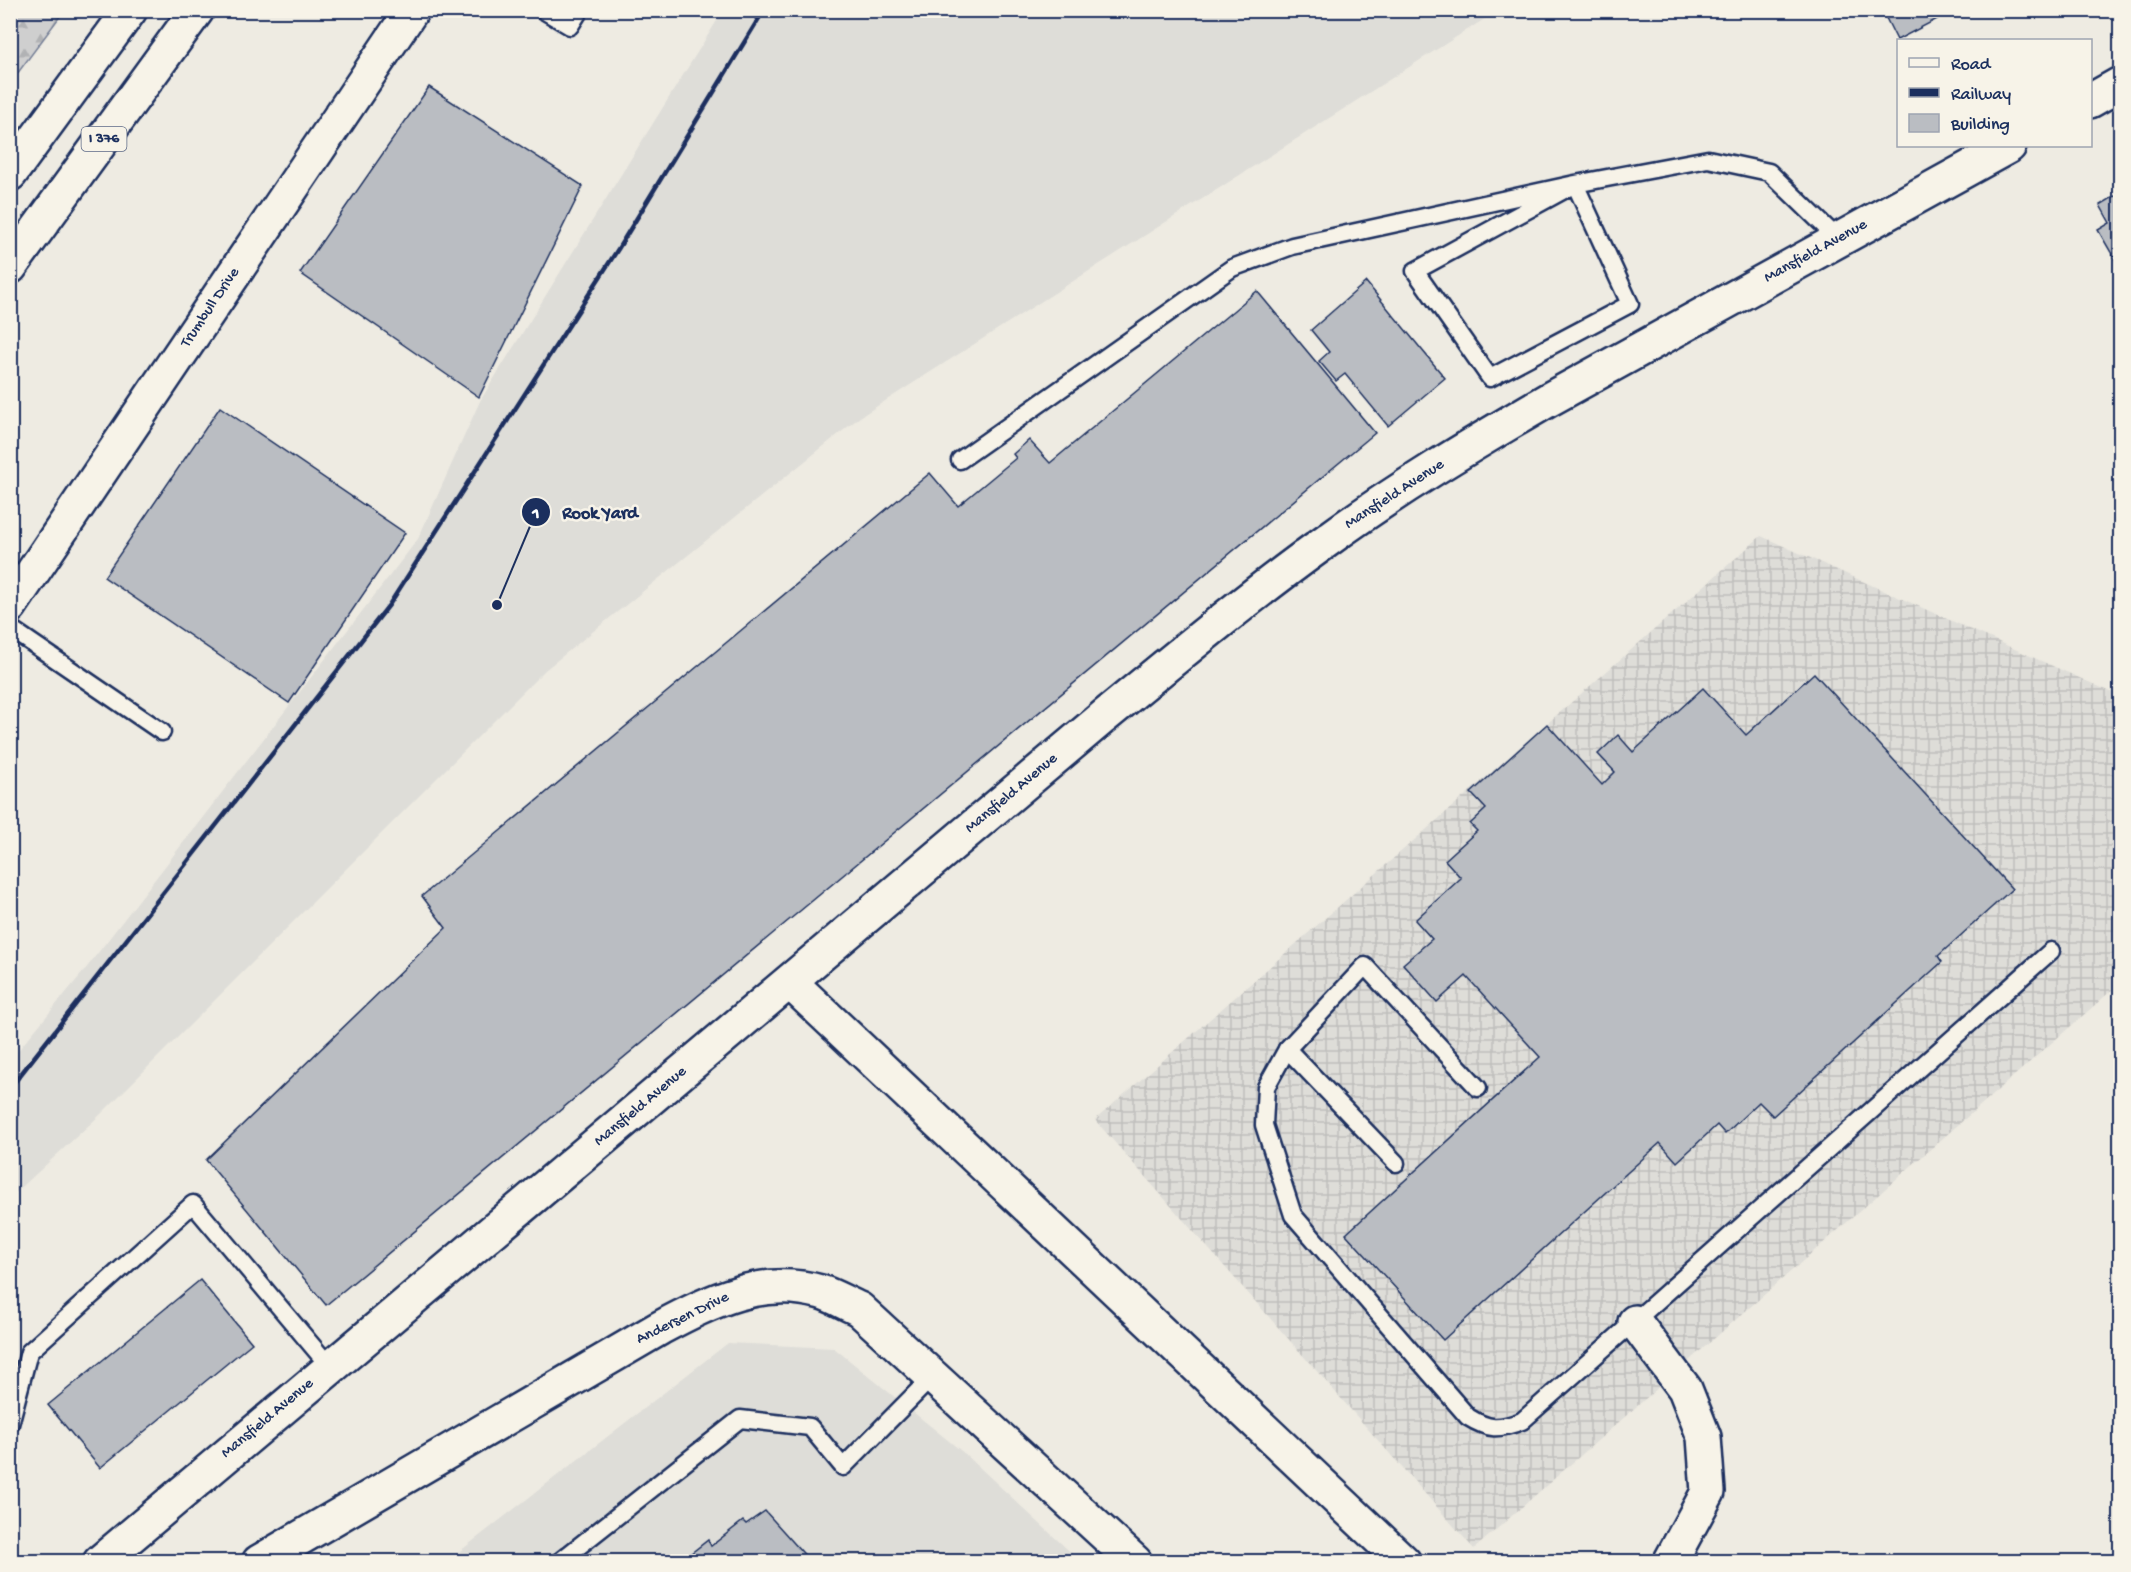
<svg xmlns="http://www.w3.org/2000/svg" width="2131" height="1572" font-family="'Gochi Hand',sans-serif">
  <style>
    .built { fill: #deddd8 }
    .industrial { fill: url(#industrial-grid) }
    .forest { fill: url(#forest-firs); stroke: #757f96; stroke-width: 1.5 }
    .building { fill: #babdc2; stroke: #1b2f5e; stroke-width: 1.5 }
    .lines { fill: none; stroke-linecap: round; stroke-linejoin: round }
    .lane-casing { stroke: #1b2f5e; stroke-width: 21 }
    .street-casing { stroke: #1b2f5e; stroke-width: 38 }
    .secondary-casing { stroke: #1b2f5e; stroke-width: 38 }
    .highway-casing { stroke: #1b2f5e; stroke-width: 38 }
    .lane { stroke: #f7f3e8; stroke-width: 16 }
    .street { stroke: #f7f3e8; stroke-width: 33 }
    .secondary { stroke: #f7f3e8; stroke-width: 33 }
    .highway { stroke: #f7f3e8; stroke-width: 33 }
    .rail { stroke: #1b2f5e; stroke-width: 4.5 }
    .labels { text-anchor: middle; dominant-baseline: central; stroke-width: 5; stroke-linejoin: round; paint-order: stroke }
    .shield { fill: #f7f3e8; stroke: #5d6a87; stroke-width: 1.5 }
    .shield-label { font-size: 15px; font-weight: bold; fill: #1b2f5e }
    .street-label { font-size: 16px; fill: #1b2f5e; stroke: #f7f3e8 }
    .leader { fill: none; stroke: #1b2f5e; stroke-width: 2 }
    .callout-dot { fill: #1b2f5e; stroke: #f7f3e8; stroke-width: 2 }
    .mark-label { font-size: 18px; text-anchor: middle; font-weight: bold; fill: #fff }
    .callout-label { font-size: 18px; text-anchor: middle; font-weight: bold; fill: #1b2f5e; stroke: #f7f3e8; stroke-width: 5; stroke-linejoin: round; paint-order: stroke }
  </style>
  <defs>
    <pattern id="industrial-grid" width="8" height="8" patternUnits="userSpaceOnUse" patternTransform="scale(1.5)"><rect width="8" height="8" fill="#deddd8"/><path d="M0 4h8M4 0v8" fill="none" stroke="#bebebc"/></pattern>
    <pattern id="forest-firs" width="22" height="20" patternUnits="userSpaceOnUse" patternTransform="scale(1.5)"><rect width="22" height="20" fill="#cfcfcf"/><path d="M5 1l3.5 6h-7zM16 11l3.5 6h-7z" fill="#b1b2b4"/></pattern>
  </defs>
  <rect width="100%" height="100%" fill="#eeebe2"/>
  <filter id="ink" filterUnits="userSpaceOnUse"><feTurbulence type="fractalNoise" baseFrequency=".0167" numOctaves="2"/><feDisplacementMap in="SourceGraphic" scale="12" xChannelSelector="R" yChannelSelector="G"/><feConvolveMatrix kernelMatrix="1 2 1 2 8 2 1 2 1" color-interpolation-filters="sRGB"/></filter>
  <g filter="url(#ink)">
    <g class="built">
      <polygon points="723,11 1497,11 860,417 545,670 101,1114 11,1197 11,1059 84,971 418,539 480,401"/>
      <polygon points="728,1343 834,1348 965,1454 1080,1561 446,1562"/>
    </g>
    <polygon class="industrial" points="1761,536 2120,696 2120,983 1474,1549 1095,1120"/>
    <polygon class="forest" points="11,10 64,11 11,82 10,11"/>
    <g class="building">
      <polygon points="1882,10 1948,10 1949,13 1897,40"/>
      <polygon points="429,87 583,186 479,397 300,273"/>
      <polygon points="2120,193 2120,268 2098,230 2110,223 2100,205"/>
      <polygon points="1366,282 1445,378 1388,426 1345,374 1336,381 1319,361 1329,352 1311,330"/>
      <polygon points="1257,291 1375,433 326,1305 206,1160 446,928 422,896 930,473 958,506 1016,458 1013,454 1029,440 1050,463"/>
      <polygon points="220,407 405,533 289,703 104,577"/>
      <polygon points="1814,673 2012,889 1938,956 1942,962 1773,1116 1759,1102 1725,1134 1717,1125 1677,1162 1660,1143 1443,1340 1346,1234 1540,1057 1466,976 1437,1002 1403,964 1432,939 1415,920 1461,878 1445,860 1477,831 1470,824 1486,809 1471,793 1547,724 1602,785 1615,772 1598,754 1618,735 1633,752 1703,688 1746,735"/>
      <polygon points="200,1280 252,1343 100,1468 48,1405"/>
      <polygon points="765,1511 811,1562 670,1562 677,1556 681,1561 708,1540 711,1546 743,1521 746,1524"/>
    </g>
    <g class="lines">
      <g class="lane-casing">
        <g id="lane">
          <polyline points="543,10 570,26 580,10"/>
          <polyline points="960,460 1232,268 1292,246 1575,184 1415,271 1490,378 1630,304 1575,184 1708,159 1769,172 1838,239"/>
          <polyline points="10,628 162,732"/>
          <polyline points="1287,1049 1396,1163"/>
          <path d="M1478,1088L1365,966L1287,1049L1266,1087L1264,1125L1293,1215L1468,1417C1489,1430 1498,1430 1522,1421L2051,951"/>
          <polyline points="10,1424 29,1352 193,1204 330,1367"/>
          <polyline points="559,1562 740,1419 810,1427 843,1467 934,1375"/>
        </g>
      </g>
      <g class="street-casing">
        <g id="street">
          <polyline points="10,606 412,10"/>
          <polyline points="790,982 1404,1562"/>
          <polyline points="1635,1322 1685,1389 1704,1437 1708,1492 1670,1562"/>
          <path d="M259,1562L660,1328C711,1301 762,1275 821,1292C834,1296 847,1304 859,1309L1135,1562"/>
        </g>
      </g>
      <g class="secondary-casing">
        <g id="secondary">
          <polyline points="2090,101 2120,84"/>
          <path d="M100,1562L1101,719C1174,659 1246,599 1322,544C1394,491 1471,445 1548,400L2009,146"/>
        </g>
      </g>
      <g class="highway-casing">
        <g id="highway">
          <polyline points="10,174 130,10"/>
          <polyline points="10,267 197,10"/>
        </g>
      </g>
      <use href="#lane" class="lane"/>
      <use href="#street" class="street"/>
      <use href="#secondary" class="secondary"/>
      <use href="#highway" class="highway"/>
      <polyline class="rail" points="10,1088 389,605 618,249 764,10"/>
    </g>
  </g>
  <g class="labels">
    <rect class="shield" x="81.5" y="127" width="45" height="24" rx="4.5"/>
    <g class="shield-label">
      <text x="104" y="139">I 376</text>
    </g>
    <g class="street-label">
      <text transform="translate(1816 252) rotate(-29)">Mansfield Avenue</text>
      <text transform="translate(211 308) rotate(-56)">Trumbull Drive</text>
      <text transform="translate(1395 495) rotate(-33)">Mansfield Avenue</text>
      <text transform="translate(1012 794) rotate(-40)">Mansfield Avenue</text>
      <text transform="translate(641 1107) rotate(-40)">Mansfield Avenue</text>
      <text transform="translate(683 1319) rotate(-26)">Andersen Drive</text>
      <text transform="translate(268 1419) rotate(-40)">Mansfield Avenue</text>
    </g>
  </g>
  <path class="leader" d="M497 605L536 512"/>
  <g class="callout-dot">
    <circle cx="497" cy="605" r="6"/>
    <circle cx="536" cy="512" r="15"/>
  </g>
  <g class="mark-label">
    <text x="536" y="518">1</text>
  </g>
  <g class="callout-label">
    <text x="600" y="518">Rook Yard</text>
  </g>
  <rect width="2131" height="1572" fill="none" stroke="#f7f3e8" stroke-width="36"/>
  <rect x="18" y="18" width="2095" height="1536" fill="none" stroke="#1b2f5e" stroke-width="2" filter="url(#ink)"/>
  <rect x="1897" y="39" width="195" height="108" fill="#f7f3e8" stroke="#9fa5b1" stroke-width="1.5"/>
  <rect x="1909" y="58" width="30" height="9" fill="#f7f3e8" stroke="#9fa5b1" stroke-width="1.5"/>
  <text x="1951" y="69" font-size="18" fill="#1b2f5e">Road</text>
  <rect x="1909" y="88" width="30" height="9" fill="#1b2f5e" stroke="#9fa5b1" stroke-width="1.5"/>
  <text x="1951" y="99" font-size="18" fill="#1b2f5e">Railway</text>
  <rect x="1909" y="114" width="30" height="18" fill="#babdc2" stroke="#9fa5b1" stroke-width="1.5"/>
  <text x="1951" y="129" font-size="18" fill="#1b2f5e">Building</text>
</svg>
